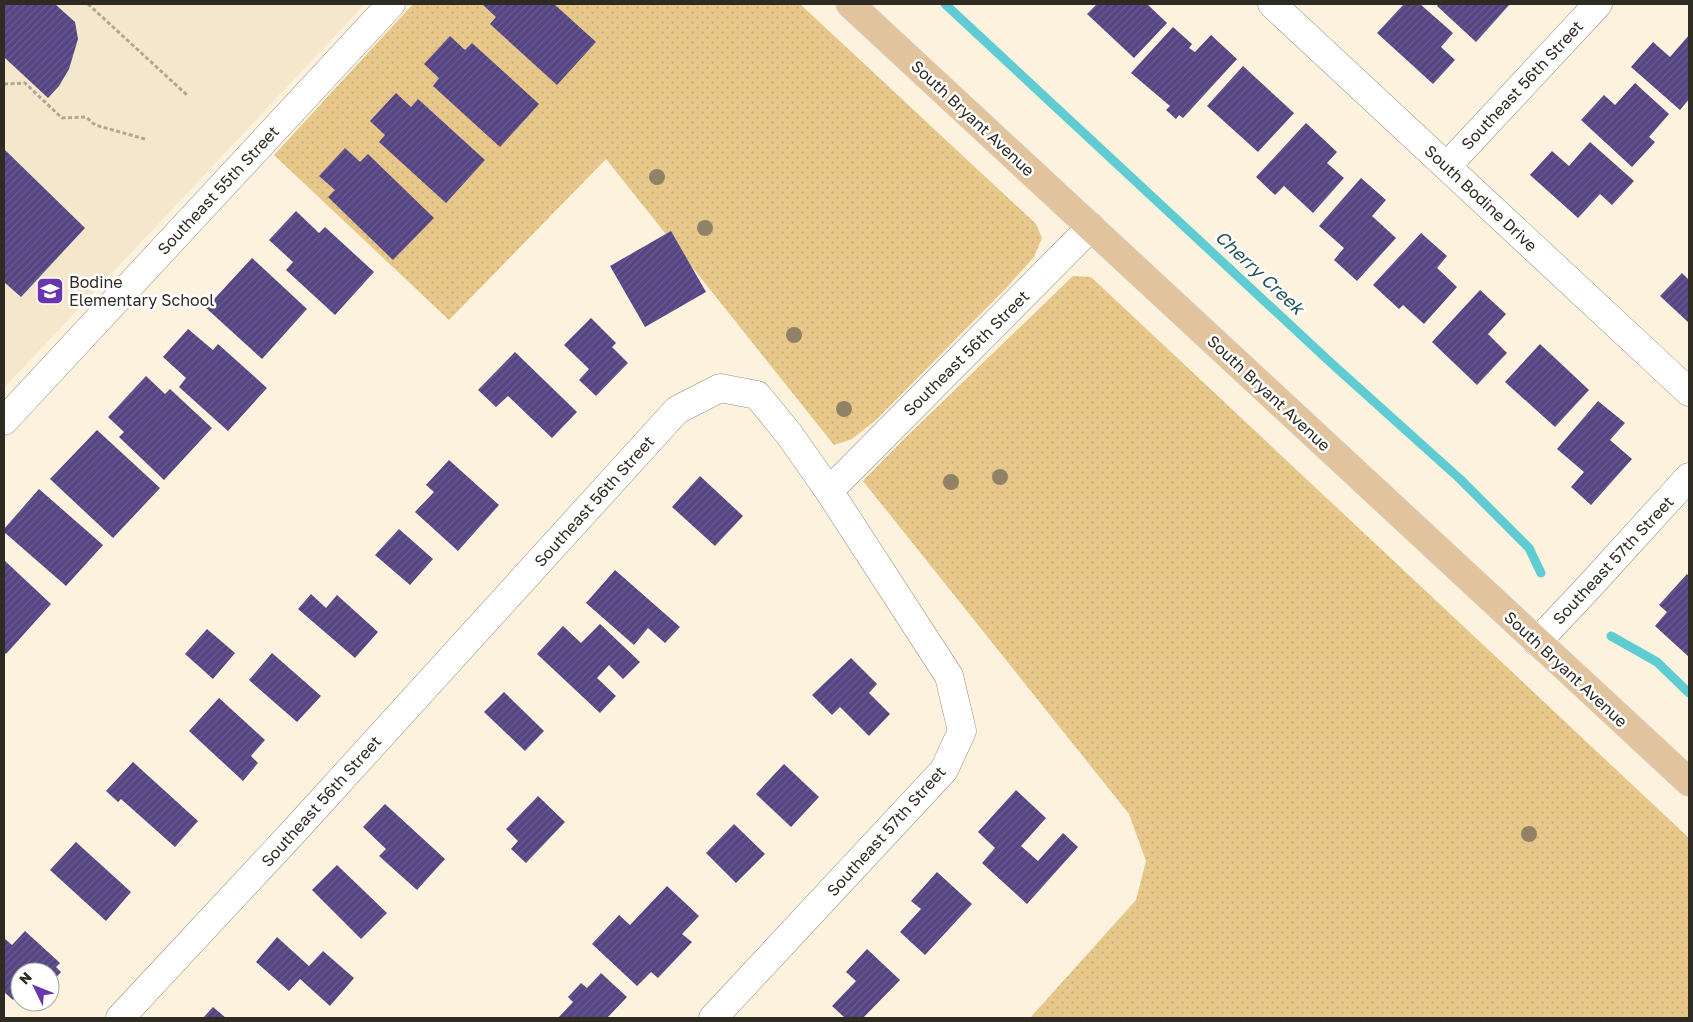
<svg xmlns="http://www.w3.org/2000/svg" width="1693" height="1022" font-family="'Golos Text',sans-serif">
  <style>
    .built { fill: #f5e7cc }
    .grass { fill: url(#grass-dots) }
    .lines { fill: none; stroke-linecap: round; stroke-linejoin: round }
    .stream { stroke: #5eccd2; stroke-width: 9 }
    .building { fill: url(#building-hatch) }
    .minor-casing { stroke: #988e7c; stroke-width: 29 }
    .major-casing { stroke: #dedddc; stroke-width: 29 }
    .path { stroke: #afa898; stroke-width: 3; stroke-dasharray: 4 2.5; stroke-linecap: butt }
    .minor { stroke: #fff; stroke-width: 28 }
    .major { stroke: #e1c49d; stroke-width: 28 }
    .tree { fill: #8f8267 }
    .labels { text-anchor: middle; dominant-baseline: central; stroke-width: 5; stroke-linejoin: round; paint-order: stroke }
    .street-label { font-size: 16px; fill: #2e2b23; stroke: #fff }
    .poi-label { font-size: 16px; fill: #2e2b23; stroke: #fff; text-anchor: start }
    .water-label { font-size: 18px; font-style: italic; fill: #245457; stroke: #fff }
  </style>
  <defs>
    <pattern id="grass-dots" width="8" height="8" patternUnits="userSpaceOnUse" patternTransform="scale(1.25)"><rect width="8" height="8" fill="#e7c88a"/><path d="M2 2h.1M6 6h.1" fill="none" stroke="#c6ac77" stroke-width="1.8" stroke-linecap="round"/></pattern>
    <pattern id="building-hatch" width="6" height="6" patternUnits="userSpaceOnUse" patternTransform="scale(1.25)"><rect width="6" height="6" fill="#554583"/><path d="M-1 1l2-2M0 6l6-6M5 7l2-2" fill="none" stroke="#6a5d8f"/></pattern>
  </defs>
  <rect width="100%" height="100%" fill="#fcf2de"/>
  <polygon class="built" points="4,4 365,4 4,388"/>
  <g class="grass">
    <polygon points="413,4 800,4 1036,224 1042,238 1034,257 1008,286 876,420 852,439 834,445 606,159 449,320 274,155"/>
    <polygon points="1073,276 1091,277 1689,838 1689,1018 1030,1018 1136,900 1146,861 1129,814 863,481 904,439"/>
  </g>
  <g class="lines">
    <g class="stream">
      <polyline points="945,4 1330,362 1460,479 1529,548 1541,573"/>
      <polyline points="1611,636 1657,662 1689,693"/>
    </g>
  </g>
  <g class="building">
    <polygon points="4,4 55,4 75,22 78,39 69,69 59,86 48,98 5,58 4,59"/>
    <polygon points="482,4 554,4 596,42 557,85 490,24 496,17"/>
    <polygon points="1097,4 1147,4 1167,23 1134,58 1087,14"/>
    <polygon points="1404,4 1420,4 1453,33 1441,47 1455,60 1433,84 1377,33"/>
    <polygon points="1439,4 1510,4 1476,42 1437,6"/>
    <polygon points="1173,27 1192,44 1189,48 1195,52 1211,35 1237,59 1183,118 1179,115 1176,119 1166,110 1170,106 1131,73"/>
    <polygon points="1689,35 1689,99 1680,110 1631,67 1653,42 1670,57"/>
    <polygon points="450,36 465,50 472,43 539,104 500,147 433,86 439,78 424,64"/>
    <polygon points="1243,66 1294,113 1258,152 1207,106"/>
    <polygon points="1635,83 1669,114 1649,137 1655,142 1632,167 1581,120 1604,95 1615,105"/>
    <polygon points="396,93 411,107 418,99 485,160 446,203 379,142 385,135 370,121"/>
    <polygon points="1306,123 1337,152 1327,163 1344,178 1313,213 1284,186 1275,195 1256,177"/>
    <polygon points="1590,142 1634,181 1612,205 1600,194 1578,218 1530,175 1552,151 1569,166"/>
    <polygon points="345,148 360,162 368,154 434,218 393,260 328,197 335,190 319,176"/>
    <polygon points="4,149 85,228 21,297 4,282"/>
    <polygon points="1361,178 1386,200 1372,216 1396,238 1357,281 1334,260 1344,248 1319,226"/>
    <polygon points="296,211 319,233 325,227 374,272 335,315 286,270 293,262 269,240"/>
    <polygon points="671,231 706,292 645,327 610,266"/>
    <polygon points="1421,233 1447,256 1437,268 1457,287 1424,324 1403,305 1399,309 1373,285"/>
    <polygon points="252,258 307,309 262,359 206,308"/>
    <polygon points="1682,273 1689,280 1689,323 1660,296"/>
    <polygon points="1480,290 1506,314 1488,334 1507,353 1477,385 1432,342"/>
    <polygon points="591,318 616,343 612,347 628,363 596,396 579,380 589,369 564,345"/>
    <polygon points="188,329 213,350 218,344 267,388 228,431 179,387 186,378 163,357"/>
    <polygon points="1540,344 1589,390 1555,427 1505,382"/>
    <polygon points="515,352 577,412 552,438 508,396 496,407 478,390"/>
    <polygon points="146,376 165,394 170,389 212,428 164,480 119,437 124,432 108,417"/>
    <polygon points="1598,401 1625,423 1610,440 1632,459 1591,505 1571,487 1584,472 1557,449"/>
    <polygon points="97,430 160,488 113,538 50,479"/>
    <polygon points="449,460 499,505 458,551 415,512 434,492 426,485"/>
    <polygon points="700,476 743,516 715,546 672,507"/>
    <polygon points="39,489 103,545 66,586 4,532 4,529"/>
    <polygon points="399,529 433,559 410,585 375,555"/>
    <polygon points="4,560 51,604 6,654 4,652"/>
    <polygon points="615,570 680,627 665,643 648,628 634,645 586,603"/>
    <polygon points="1687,574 1689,576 1689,657 1655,626 1667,612 1659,605"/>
    <polygon points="311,594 326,608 337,595 378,632 355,658 298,609"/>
    <polygon points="600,624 640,662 623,679 609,665 597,678 616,696 600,713 537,654 563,626 581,643"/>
    <polygon points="207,629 235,653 213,679 185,654"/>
    <polygon points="272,653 321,696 297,722 249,680"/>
    <polygon points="851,658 877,684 869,693 890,714 869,736 840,707 832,715 812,695"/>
    <polygon points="504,692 544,731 525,751 484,712"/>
    <polygon points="219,698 265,740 251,756 258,763 243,781 189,731"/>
    <polygon points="133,762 198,821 175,847 121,799 118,802 106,791"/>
    <polygon points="784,764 819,797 791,827 756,794"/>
    <polygon points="1016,790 1046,818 1021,846 1038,861 1063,833 1078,847 1027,904 982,863 995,848 978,832"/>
    <polygon points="538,796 565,822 526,863 511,849 518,841 506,829"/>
    <polygon points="385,804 445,859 417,890 379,856 386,849 363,827"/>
    <polygon points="734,824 765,854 736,883 706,853"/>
    <polygon points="76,842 131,892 106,921 50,870"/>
    <polygon points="337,865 387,913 361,939 312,890"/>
    <polygon points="937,872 972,904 925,955 900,932 921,909 911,901"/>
    <polygon points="667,886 699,916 682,934 692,942 658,978 651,972 637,986 592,944 619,915 630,925"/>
    <polygon points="25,931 60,963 56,967 61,972 50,984 50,972 20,972 20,993 13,1000 4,992 4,938 12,945"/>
    <polygon points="277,937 309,966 323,951 354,978 330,1006 300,979 289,991 256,962"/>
    <polygon points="867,949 900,980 863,1018 845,1018 832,1006 856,981 846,972"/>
    <polygon points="601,973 627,997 607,1018 558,1018 573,1002 568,997 581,983 587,988"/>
    <polygon points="213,1007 226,1018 203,1018"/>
  </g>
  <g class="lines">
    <g class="minor-casing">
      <g id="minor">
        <polyline points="1272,4 1689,392"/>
        <polyline points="1447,166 1598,4"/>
        <polyline points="4,421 391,4"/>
        <polyline points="1537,642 1587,589 1689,477"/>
        <polyline points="120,1018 297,828 677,410 720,388 757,395 789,434 829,491 1091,227"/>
        <polyline points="713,1018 944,770 962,731 949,676 829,491"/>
      </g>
    </g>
    <g class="major-casing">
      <polyline id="major" points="850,4 1689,782"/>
    </g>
    <g class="path">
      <polyline points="88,4 187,95"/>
      <polyline points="4,84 25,83 62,118 86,117 95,125 145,139"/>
    </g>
    <use href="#minor" class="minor"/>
    <use href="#major" class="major"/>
  </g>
  <g class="tree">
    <circle cx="657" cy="177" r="8"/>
    <circle cx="705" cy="228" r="8"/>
    <circle cx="794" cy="335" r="8"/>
    <circle cx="844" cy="409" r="8"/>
    <circle cx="1000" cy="477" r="8"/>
    <circle cx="951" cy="482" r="8"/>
    <circle cx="1529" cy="834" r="8"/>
  </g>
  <defs>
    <g id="school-square" transform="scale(1.4375)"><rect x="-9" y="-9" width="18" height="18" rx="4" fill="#6a36ad" stroke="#fff"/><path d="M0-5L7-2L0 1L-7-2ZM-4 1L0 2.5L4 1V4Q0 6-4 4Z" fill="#fff"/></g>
  </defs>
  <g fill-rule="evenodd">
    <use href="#school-square" x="50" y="291"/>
  </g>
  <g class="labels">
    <g class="street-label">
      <text transform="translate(1522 85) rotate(-47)">Southeast 56th Street</text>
      <text transform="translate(973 118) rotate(43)">South Bryant Avenue</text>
      <text transform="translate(218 190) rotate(-47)">Southeast 55th Street</text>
      <text transform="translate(1481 198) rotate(43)">South Bodine Drive</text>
      <text transform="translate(966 353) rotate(-45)">Southeast 56th Street</text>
      <text transform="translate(1269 393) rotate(43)">South Bryant Avenue</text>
      <text transform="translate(594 501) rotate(-48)">Southeast 56th Street</text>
      <text transform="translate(1613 560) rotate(-47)">Southeast 57th Street</text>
      <text transform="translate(1566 669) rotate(43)">South Bryant Avenue</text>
      <text transform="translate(321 801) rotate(-48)">Southeast 56th Street</text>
      <text transform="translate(886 831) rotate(-48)">Southeast 57th Street</text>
    </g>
    <g class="poi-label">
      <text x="69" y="282">Bodine<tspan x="69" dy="18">Elementary School</tspan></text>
    </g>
    <g class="water-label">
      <text transform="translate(1260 272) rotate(43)">Cherry Creek</text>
    </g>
  </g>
  <rect width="1693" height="1022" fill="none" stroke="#2e2b23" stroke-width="10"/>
  <g transform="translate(35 987) rotate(313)"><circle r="24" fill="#ffffff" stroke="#abaaa7"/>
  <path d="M0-4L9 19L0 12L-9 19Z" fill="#6a36ad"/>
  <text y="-8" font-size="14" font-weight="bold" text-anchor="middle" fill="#2e2b23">N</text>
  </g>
</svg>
